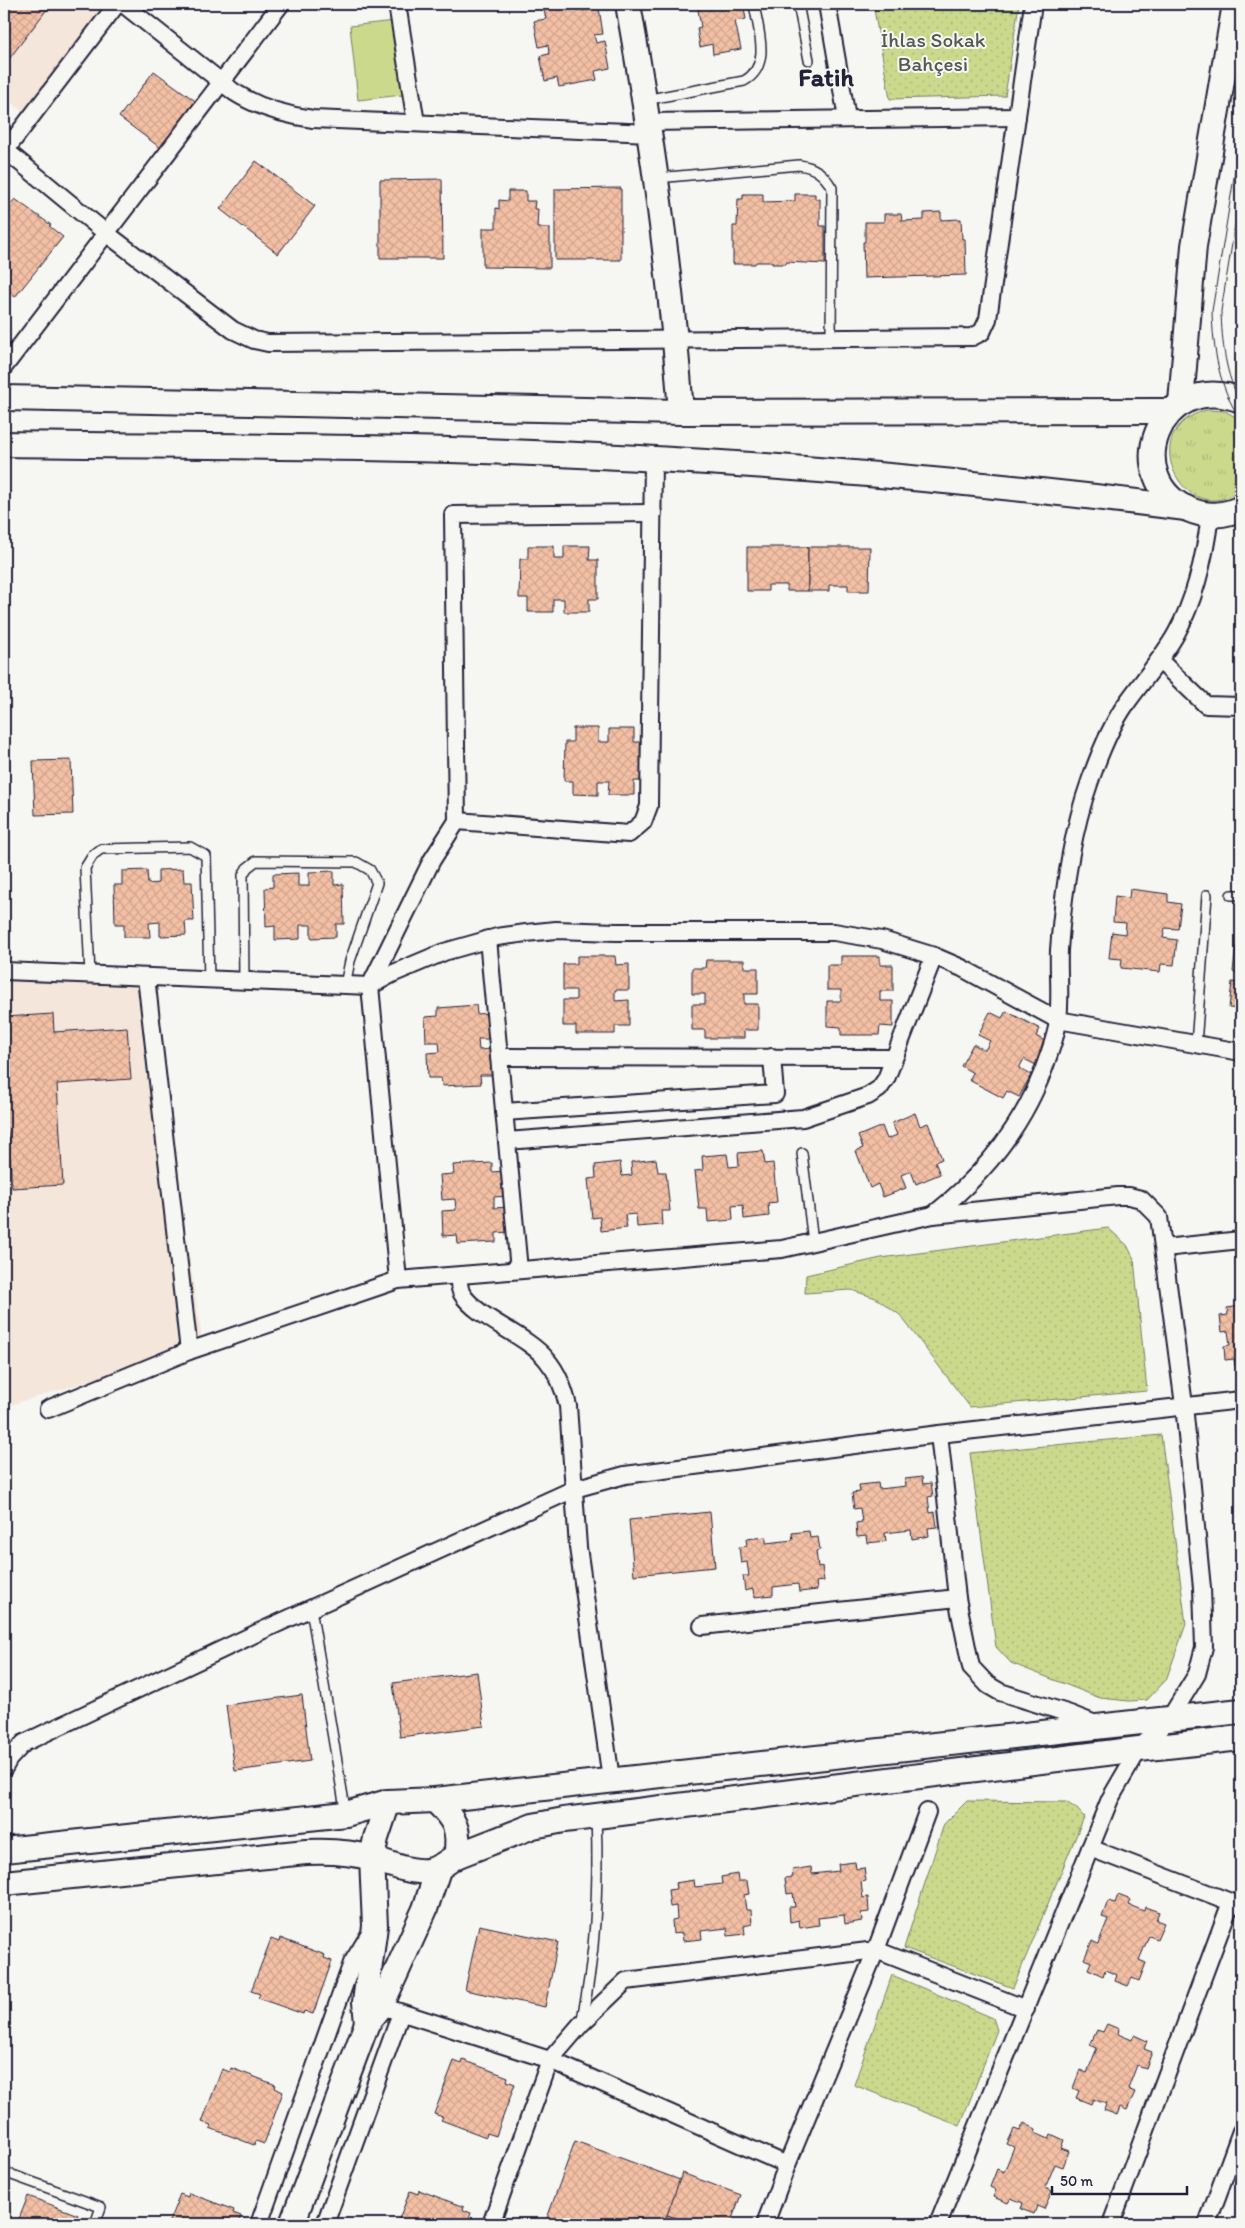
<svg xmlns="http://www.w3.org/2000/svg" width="1245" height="2228" font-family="Itim,sans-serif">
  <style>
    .built { fill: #f5e6db }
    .grass { fill: url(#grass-tufts); stroke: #767e64 }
    .park { fill: url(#park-dots); stroke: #767e64 }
    .garden { fill: #cbd98d; stroke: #767e64 }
    .building { fill: url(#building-cross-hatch); stroke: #22223b }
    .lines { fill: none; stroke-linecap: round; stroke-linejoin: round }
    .lane-casing { stroke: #22223b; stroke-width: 12 }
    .street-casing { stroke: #22223b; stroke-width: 20 }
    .secondary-casing { stroke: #22223b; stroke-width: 28 }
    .lane { stroke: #f6f6f2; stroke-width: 9 }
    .street { stroke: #f6f6f2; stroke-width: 16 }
    .secondary { stroke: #f6f6f2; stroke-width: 24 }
    .tram { stroke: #22223b; stroke-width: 1 }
    .labels { text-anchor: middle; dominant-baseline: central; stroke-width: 4; stroke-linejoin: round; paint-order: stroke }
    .park-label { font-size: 21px; fill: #555954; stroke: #f6f6f2 }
    .district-label { font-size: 26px; font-weight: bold; fill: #22223b; stroke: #f6f6f2 }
  </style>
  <defs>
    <pattern id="grass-tufts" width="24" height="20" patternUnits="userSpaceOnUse" patternTransform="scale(1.25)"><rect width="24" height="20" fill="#cbd98d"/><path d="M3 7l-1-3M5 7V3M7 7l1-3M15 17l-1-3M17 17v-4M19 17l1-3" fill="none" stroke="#aeba7b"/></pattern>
    <pattern id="park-dots" width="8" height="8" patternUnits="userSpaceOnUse" patternTransform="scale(1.25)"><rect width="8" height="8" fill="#cbd98d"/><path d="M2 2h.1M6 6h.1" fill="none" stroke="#aeba7b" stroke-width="1.8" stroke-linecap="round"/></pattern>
    <pattern id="building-cross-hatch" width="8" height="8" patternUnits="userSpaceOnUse" patternTransform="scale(1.25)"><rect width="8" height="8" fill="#f4c0a5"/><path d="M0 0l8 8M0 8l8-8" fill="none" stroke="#d1a58f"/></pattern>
  </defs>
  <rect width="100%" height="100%" fill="#f6f6f2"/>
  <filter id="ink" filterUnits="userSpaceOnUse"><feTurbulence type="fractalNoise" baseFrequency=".02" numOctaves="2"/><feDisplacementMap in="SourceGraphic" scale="10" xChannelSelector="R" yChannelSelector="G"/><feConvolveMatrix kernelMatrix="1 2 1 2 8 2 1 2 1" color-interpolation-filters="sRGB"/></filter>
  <g filter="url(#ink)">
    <g class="built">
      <polygon points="4,4 127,4 38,125 4,96"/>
      <polygon points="4,971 146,977 203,1346 4,1407"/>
    </g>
    <path class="grass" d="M1207,410L1225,411L1241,420V489C1186,534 1131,429 1207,410Z"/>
    <g class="park">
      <polygon points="873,4 1019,4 1005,96 890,99"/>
      <polygon points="1108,1228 1127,1245 1134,1259 1147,1391 970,1407 900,1315 876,1298 851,1290 805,1293 806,1275 881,1258"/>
      <polygon points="1161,1435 1186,1624 1166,1680 1147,1700 1129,1701 1100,1698 1011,1663 996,1647 970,1453"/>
      <polygon points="967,1801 1066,1802 1077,1809 1084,1817 1013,1988 904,1948 944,1824"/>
      <polygon points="892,1975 993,2018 997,2030 960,2126 854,2085"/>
    </g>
    <polygon class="garden" points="403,20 411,94 358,100 350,26"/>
    <g class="building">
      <polygon points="4,4 51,4 9,59 4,55"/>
      <polygon points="576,4 581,4 583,11 599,8 603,34 594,35 596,43 605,41 610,68 595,71 597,80 559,87 557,78 545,81 540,56 549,54 548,45 539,47 534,21 546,19 544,10"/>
      <polygon points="697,4 743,4 746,19 735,21 741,49 713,54 712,44 700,47 697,28 701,27"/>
      <polygon points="154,71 201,105 166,152 119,117"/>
      <polygon points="256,161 315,206 278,254 220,209"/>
      <polygon points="442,179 443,258 380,258 380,180"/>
      <polygon points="621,188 621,260 555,260 555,189"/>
      <polygon points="508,191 526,191 526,201 535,201 534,209 538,209 537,228 550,228 550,268 483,267 483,228 496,228 496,208 499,209 499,200 508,201"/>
      <polygon points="743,194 763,194 763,202 795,201 795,194 815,194 815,199 820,199 820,226 825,226 825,264 786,262 786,264 772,264 772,262 756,262 755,264 733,264 733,226 737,226 738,199 743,199"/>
      <polygon points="15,199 51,225 49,226 63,237 15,297 4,288 4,212"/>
      <polygon points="941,212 941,220 961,219 962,239 965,239 966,275 864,278 863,242 865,242 865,222 884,222 884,214 901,214 902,221 924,220 924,213"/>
      <polygon points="528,546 554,546 554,559 564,559 564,546 590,546 589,560 598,560 598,599 589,599 589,612 564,612 564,599 553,599 553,612 528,612 528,598 519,598 520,559 528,559"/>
      <polygon points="747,547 808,547 808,591 787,591 787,585 768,585 768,591 747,591"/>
      <polygon points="808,547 870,547 869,591 848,591 848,585 829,585 829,591 808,591"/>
      <polygon points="573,728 598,728 598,742 609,742 609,729 634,729 634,742 643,742 642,781 634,781 634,795 608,795 609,781 598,781 598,795 573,794 573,781 564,781 565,742 573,742"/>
      <polygon points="71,760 73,814 35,815 33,761"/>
      <polygon points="183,869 184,882 192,882 194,921 185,921 186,935 160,936 160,922 149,923 150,937 124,937 124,924 115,924 114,885 122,885 122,871 147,870 148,884 158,883 158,870"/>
      <polygon points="334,871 334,885 343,884 344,924 336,924 336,937 311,938 311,925 300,925 300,939 275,940 275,926 266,927 265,888 273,887 273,874 298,873 298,886 309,886 309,872"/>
      <polygon points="1130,889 1168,894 1168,902 1181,904 1178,929 1165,928 1163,938 1177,940 1174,965 1161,964 1160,972 1121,968 1122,959 1109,958 1112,932 1125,934 1126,923 1113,922 1115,896 1129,898"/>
      <polygon points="1236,946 1241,947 1241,973 1233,972"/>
      <polygon points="577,956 615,956 616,965 629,964 629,990 615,990 615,1001 629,1000 629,1026 615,1026 615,1034 576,1034 576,1026 563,1026 563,1000 576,1000 576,990 563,990 563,964 577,964"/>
      <polygon points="841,956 880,956 880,965 893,965 893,991 880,991 880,1001 893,1001 893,1027 880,1026 879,1035 841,1035 841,1027 827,1026 827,1001 841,1001 841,990 827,990 827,965 841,965"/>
      <polygon points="706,960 744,960 744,968 758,968 758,994 744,994 744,1004 758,1004 758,1030 744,1030 744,1038 705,1038 705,1030 692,1030 692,1004 705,1004 705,994 692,994 692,968 705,968"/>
      <polygon points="1232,982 1241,983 1241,1009 1229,1008"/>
      <polygon points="476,1005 477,1014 490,1013 492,1039 478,1039 479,1050 492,1049 494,1075 480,1075 481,1084 442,1086 441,1078 428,1078 427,1053 440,1052 439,1042 426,1042 425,1017 438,1016 438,1008"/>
      <polygon points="1006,1011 1040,1029 1036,1036 1048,1043 1036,1065 1024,1059 1019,1068 1031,1075 1019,1097 1007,1091 1003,1098 969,1080 973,1073 961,1066 973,1044 985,1050 990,1041 978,1035 990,1012 1002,1018"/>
      <polygon points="53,1014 54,1032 127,1027 131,1079 57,1084 63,1185 12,1188 8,1132 4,1132 4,1017"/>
      <polygon points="915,1113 920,1126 928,1123 942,1159 935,1162 940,1174 916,1184 911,1171 901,1175 906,1188 883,1197 878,1184 870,1188 856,1151 863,1148 858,1136 882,1126 887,1139 897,1135 892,1123"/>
      <polygon points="763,1151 765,1164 773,1163 777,1202 768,1203 769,1216 744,1219 743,1205 732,1206 733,1220 708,1222 707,1209 699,1209 695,1171 703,1170 702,1156 727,1154 729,1167 739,1166 738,1153"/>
      <polygon points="656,1159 658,1172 666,1172 670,1211 661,1211 662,1225 637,1227 636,1214 625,1215 627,1228 601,1231 600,1217 592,1218 588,1179 596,1178 595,1165 620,1162 622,1176 632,1175 631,1162"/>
      <polygon points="492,1163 492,1172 506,1171 507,1196 494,1197 494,1208 508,1207 509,1232 496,1233 496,1242 458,1244 457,1235 443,1236 442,1211 456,1210 455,1199 442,1200 440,1175 454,1174 453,1165"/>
      <polygon points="1241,1306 1241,1366 1235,1366 1234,1359 1225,1360 1224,1346 1230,1345 1228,1331 1222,1332 1220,1316 1228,1315 1227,1308"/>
      <polygon points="922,1477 923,1484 931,1483 933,1496 928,1497 930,1513 935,1512 937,1527 928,1528 929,1536 912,1539 911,1530 885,1533 886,1541 867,1543 866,1536 857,1537 856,1523 862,1522 860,1508 854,1509 852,1493 860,1492 859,1485 878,1483 879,1489 906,1486 905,1479"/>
      <polygon points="710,1512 715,1567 634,1575 629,1520"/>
      <polygon points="809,1531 810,1538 818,1537 820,1550 816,1551 818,1567 822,1566 824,1581 816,1582 817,1590 799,1592 798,1584 773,1587 773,1595 754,1597 753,1589 745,1591 743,1576 749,1576 747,1562 741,1563 739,1547 747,1546 746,1539 766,1537 766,1543 793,1540 792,1533"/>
      <polygon points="477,1672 484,1726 400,1737 393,1683"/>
      <polygon points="302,1695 310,1761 235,1771 226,1705"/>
      <polygon points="855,1862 856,1869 864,1868 866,1881 861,1882 863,1898 868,1897 869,1912 861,1913 862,1921 845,1924 844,1915 818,1918 819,1925 800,1928 799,1920 790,1922 789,1907 795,1907 793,1893 787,1894 785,1878 793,1877 792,1870 811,1867 812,1874 839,1871 838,1864"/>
      <polygon points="737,1874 738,1881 747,1881 749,1894 744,1895 746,1910 751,1910 752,1924 744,1926 745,1934 728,1936 727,1928 701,1931 702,1939 683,1941 682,1933 673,1934 672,1920 677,1919 676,1906 670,1907 668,1890 676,1889 675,1883 694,1880 695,1887 722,1884 721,1877"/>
      <polygon points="1118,1895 1131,1900 1129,1905 1144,1911 1145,1907 1159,1912 1156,1920 1164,1923 1157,1939 1149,1936 1139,1960 1146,1963 1139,1981 1132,1978 1128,1986 1115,1981 1117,1975 1105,1970 1103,1976 1088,1969 1091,1962 1084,1959 1092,1941 1098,1944 1108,1919 1102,1917 1108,1901 1115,1903"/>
      <polygon points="479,1925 558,1942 545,2007 465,1990"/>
      <polygon points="280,1938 325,1955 324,1958 332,1961 313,2014 304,2011 303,2014 258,1998 260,1994 251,1991 271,1939 279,1942"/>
      <polygon points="1107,2024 1119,2029 1118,2034 1132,2040 1134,2035 1147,2041 1144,2049 1152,2052 1146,2068 1137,2065 1128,2089 1135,2092 1127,2110 1120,2107 1117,2115 1104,2110 1106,2104 1093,2099 1091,2104 1076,2098 1079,2091 1073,2088 1080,2070 1087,2073 1097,2048 1090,2045 1097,2030 1103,2032"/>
      <polygon points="463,2060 508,2077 507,2081 515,2084 496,2136 487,2133 486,2137 441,2120 443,2117 434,2114 454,2061 462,2064"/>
      <polygon points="231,2068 276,2085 275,2088 283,2092 264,2144 256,2141 254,2145 210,2128 211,2125 202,2122 222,2069 230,2072"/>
      <polygon points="1024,2123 1036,2129 1035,2133 1049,2139 1051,2134 1064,2140 1061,2148 1069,2151 1063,2167 1055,2164 1045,2188 1052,2191 1044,2209 1037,2206 1034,2214 1021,2209 1023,2203 1011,2198 1008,2203 993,2197 996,2190 990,2187 997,2169 1004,2172 1014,2147 1007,2144 1014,2129 1020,2131"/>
      <polygon points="575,2141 680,2180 664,2224 545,2224"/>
      <polygon points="682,2173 741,2195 730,2224 693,2224 667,2215"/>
      <polygon points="419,2190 464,2207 463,2210 471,2213 467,2224 397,2224 410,2191 418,2194"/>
      <polygon points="189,2193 234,2210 233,2213 241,2216 238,2224 168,2224 180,2194 188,2197"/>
      <polygon points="28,2196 78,2215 75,2224 17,2224"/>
      <polygon points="667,2215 693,2224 664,2224"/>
    </g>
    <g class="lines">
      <g class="lane-casing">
        <g id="lane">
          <polyline points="798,4 809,60"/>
          <path d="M645,100L744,81C772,66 758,30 754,4"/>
          <path d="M657,178L799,165C815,167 824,174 832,188L831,338"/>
          <polyline points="1231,895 1241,895"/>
          <polyline points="90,975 85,868 93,855 101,849 190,847 206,856 209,980"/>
          <polyline points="244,981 243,875 247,868 256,861 356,862 370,870 377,883 350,961 345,985"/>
          <polyline points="1196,1045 1207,895"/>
          <polyline points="802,1153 813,1242"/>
          <polyline points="311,1609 346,1814"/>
          <path d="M582,2019C596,1952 599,1885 596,1816"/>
          <polyline points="4,2172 101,2207 95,2224"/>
        </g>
      </g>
      <g class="street-casing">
        <g id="street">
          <path d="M123,4L234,92C259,108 284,115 313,119L651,133"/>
          <polyline points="397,4 416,123"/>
          <polyline points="827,4 847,118"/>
          <polyline points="649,122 1017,117"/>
          <polyline points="4,149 106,233 233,330 254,340 268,343 972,337 982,332 988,319 1033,4"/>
          <polyline points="5,151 117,4"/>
          <polyline points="4,367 281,4"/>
          <polyline points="1159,660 1206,705 1241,706"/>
          <polyline points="457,821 629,834 643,822 649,806 653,459"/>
          <polyline points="488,939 519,1270"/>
          <polyline points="4,971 370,986 394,973 444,952 497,937 526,933 556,930 616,932 834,932 882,940 934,956 962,968 1058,1020 1241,1052"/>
          <polyline points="146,977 189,1351"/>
          <polyline points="499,1057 893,1058"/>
          <polyline points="504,1112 775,1094 772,1057"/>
          <polyline points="507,1141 803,1118 868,1096 879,1089 886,1079 934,956"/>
          <path d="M933,1215C986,1173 1027,1122 1048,1057C1052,1046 1057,1032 1058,1020C1061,997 1058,973 1059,950C1063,894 1071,834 1090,781C1099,755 1110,727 1126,704C1142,681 1162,659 1176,634C1196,598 1205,556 1210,515"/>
          <polyline points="1164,1248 1241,1240"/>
          <path d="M458,1276C459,1281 459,1289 462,1294C478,1319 527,1335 547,1360C558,1373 564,1389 568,1406L578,1547L611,1779"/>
          <polyline points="398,1280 370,986 432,860 457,821 453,515 653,513"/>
          <polyline points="48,1409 189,1351 398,1280 782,1249 933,1215 1118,1196 1129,1196 1141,1199 1159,1217 1184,1405 1202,1588 1204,1647 1197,1674 1170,1718 1139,1749 1110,1799 938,2224"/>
          <polyline points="939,1434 957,1598 971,1667 988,1685 1000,1692 1070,1714 1098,1725"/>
          <polyline points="702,1626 957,1598"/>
          <polyline points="4,1768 9,1759 24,1743 259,1632 574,1489 625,1475 939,1434 1241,1400"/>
          <polyline points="1090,1848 1241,1906"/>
          <polyline points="381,2006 550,2060 787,2165"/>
          <polyline points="259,2224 352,1963 371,1932"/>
          <polyline points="325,2224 401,2013"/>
          <polyline points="491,2224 550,2060 581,2024 626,1981 876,1950 1026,2009"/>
          <polyline points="765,2224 787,2165 876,1950 927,1812"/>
          <polyline points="1111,2224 1231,1902"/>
          <polyline points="1207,2224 1241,2131"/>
        </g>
      </g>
      <g class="secondary-casing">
        <g id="secondary">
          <path d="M628,4C652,139 671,275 681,412"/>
          <polyline points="4,398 681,412 1171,411"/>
          <path d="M1241,400C1157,369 1119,481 1190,510C1206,517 1225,516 1241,508"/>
          <polyline points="1181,403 1194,246 1235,4"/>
          <path d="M4,444C152,446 301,446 450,450C696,457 941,477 1186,508"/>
          <path d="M388,1802L376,1838L372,1858C388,1863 410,1873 427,1871C438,1870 447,1862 456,1856C461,1829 454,1819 435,1800"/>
          <polyline points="4,1850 346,1814 388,1802 435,1800 1241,1711"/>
          <polyline points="456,1856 533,1826 564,1820 1139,1749 1241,1738"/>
          <path d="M4,1883L306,1852C328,1851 351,1852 372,1858L375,1926L365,2002L367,2023"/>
          <polyline points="292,2224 367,2023 381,2006 425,1909 439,1867"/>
        </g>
      </g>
      <use href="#lane" class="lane"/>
      <use href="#street" class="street"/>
      <use href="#secondary" class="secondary"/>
      <g class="tram">
        <path d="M1241,135L1212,311C1213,349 1219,389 1241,420"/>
        <path d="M1241,189L1221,311C1222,342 1225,375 1241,403"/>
      </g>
    </g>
  </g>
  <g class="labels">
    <g class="park-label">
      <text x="933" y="39">İhlas Sokak<tspan x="933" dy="24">Bahçesi</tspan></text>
    </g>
    <g class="district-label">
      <text x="826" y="77">Fatih</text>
    </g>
  </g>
  <rect width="1245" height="2228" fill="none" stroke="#f6f6f2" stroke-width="20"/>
  <rect x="10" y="10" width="1225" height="2208" fill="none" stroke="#22223b" stroke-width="2" filter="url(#ink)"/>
  <path d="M1052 2186v8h135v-8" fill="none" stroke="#22223b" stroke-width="2.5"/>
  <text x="1060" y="2186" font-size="15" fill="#22223b" stroke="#f6f6f2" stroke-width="4" paint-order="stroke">50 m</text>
</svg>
